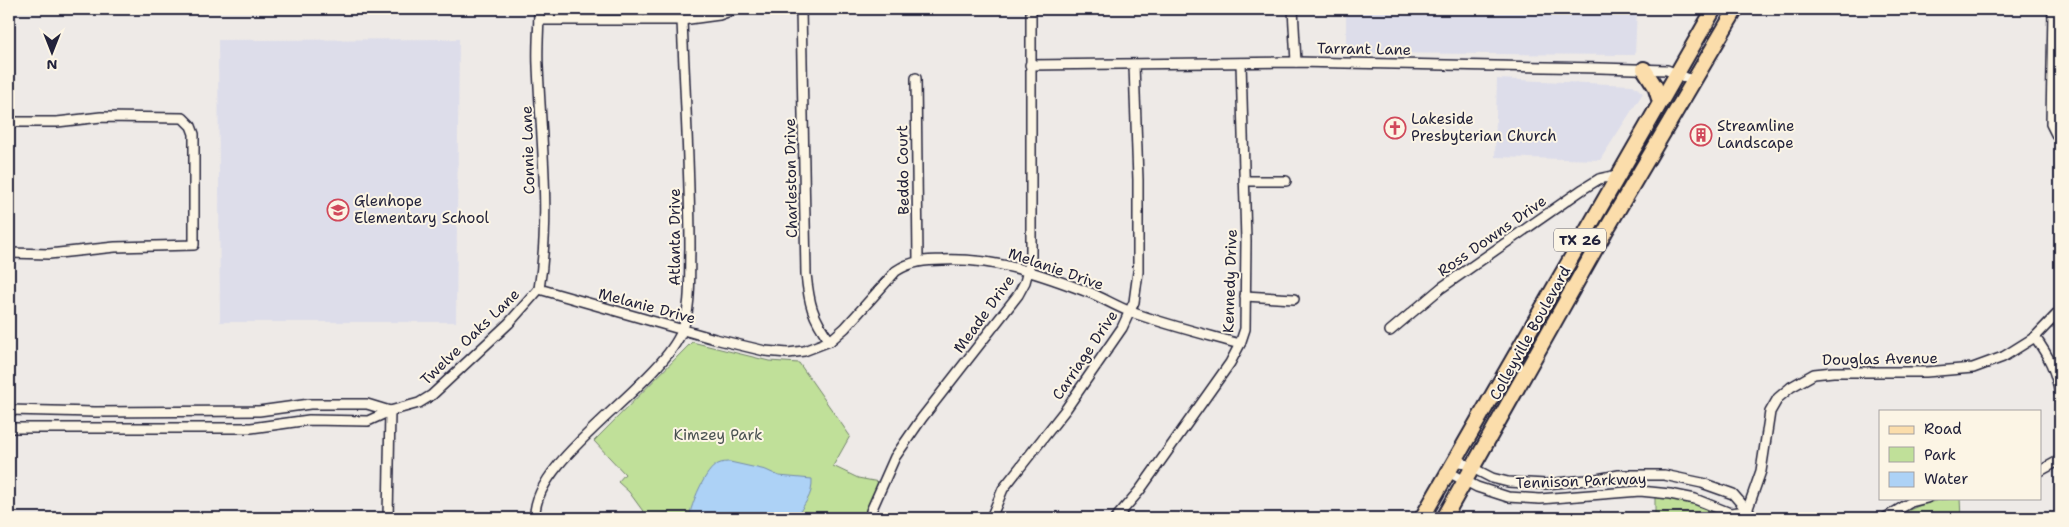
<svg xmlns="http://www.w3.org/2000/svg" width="2069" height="527" font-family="'Shantell Sans',sans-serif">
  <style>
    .built { fill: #ddddea }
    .green { fill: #c0e099; stroke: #71816a }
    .water { fill: #add2f6; stroke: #758cab }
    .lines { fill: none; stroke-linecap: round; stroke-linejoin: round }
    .minor-casing { stroke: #22223b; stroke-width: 12 }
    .primary-casing { stroke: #22223b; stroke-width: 18 }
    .minor { stroke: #fcf5e5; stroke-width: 9 }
    .primary { stroke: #fbddab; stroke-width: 14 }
    .labels { text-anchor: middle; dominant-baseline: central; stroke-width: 4; stroke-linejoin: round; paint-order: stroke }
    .shield { fill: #fcf5e5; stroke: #63616e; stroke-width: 1 }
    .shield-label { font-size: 14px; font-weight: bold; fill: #22223b }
    .street-label { font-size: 15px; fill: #22223b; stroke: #fcf5e5 }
    .poi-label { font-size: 15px; fill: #22223b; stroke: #fcf5e5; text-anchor: start }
    .park-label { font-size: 15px; fill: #4a5252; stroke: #fcf5e5 }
  </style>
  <rect width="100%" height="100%" fill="#eeeae7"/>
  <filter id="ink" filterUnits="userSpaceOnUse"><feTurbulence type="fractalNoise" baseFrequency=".02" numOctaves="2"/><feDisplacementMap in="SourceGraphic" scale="10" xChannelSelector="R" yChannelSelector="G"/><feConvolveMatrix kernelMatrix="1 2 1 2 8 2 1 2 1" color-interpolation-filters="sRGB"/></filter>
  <g filter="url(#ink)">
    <g class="built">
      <polygon points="1346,9 1643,9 1637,9 1635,55 1346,53"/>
      <polygon points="459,39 456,322 220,322 218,40"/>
      <polygon points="1497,79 1633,85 1643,93 1600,160 1495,157"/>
    </g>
    <g class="green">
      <polygon points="692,342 769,361 799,363 850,436 833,466 858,478 879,482 869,518 648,518 629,492 618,482 625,474 594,441"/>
      <polygon points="1655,497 1696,501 1739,518 1655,518"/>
      <path d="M1960,498L1961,518H1894C1915,506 1936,498 1960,498Z"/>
    </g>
    <path class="water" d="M730,462L766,470L779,476L812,479C813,498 803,503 797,518H689C691,505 705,469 718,464C722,462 727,462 730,462Z"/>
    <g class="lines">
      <g class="minor-casing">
        <g id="minor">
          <path d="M801,9L806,274C809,303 812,317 830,341"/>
          <polyline points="1293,9 1296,62"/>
          <polyline points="2053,9 2051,124 2056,134 2060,134"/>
          <polyline points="539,20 682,20 719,15 736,9"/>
          <polyline points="1030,65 1296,62 1600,68 1667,70 1694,81"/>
          <polyline points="916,78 918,261"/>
          <polyline points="9,122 57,122 101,117 183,118 191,126 194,134 194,245 115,247 49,254 9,253"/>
          <polyline points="1244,181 1286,181"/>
          <path d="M539,289L715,339L765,351L788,353L804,351L830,341L845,328L896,271C911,261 926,260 943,260C997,258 1044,275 1093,294C1106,300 1118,307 1131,312C1167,325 1204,334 1240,344"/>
          <path d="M539,289C551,215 541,140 538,66C537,47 539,28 539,9"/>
          <polyline points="1245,296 1294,299"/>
          <polyline points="1390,331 1441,288 1583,189 1599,179 1617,175"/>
          <path d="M2035,337C2049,357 2056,370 2060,395"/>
          <polyline points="9,410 95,412 259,411 310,404 367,404 390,411"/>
          <polyline points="9,428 251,428 309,420 368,421 390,411 419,403 432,395 509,323 539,289"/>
          <polyline points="1455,459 1492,478 1508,482 1546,484 1597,479 1619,475 1664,475 1702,483 1733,494 1754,518"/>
          <polyline points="2040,471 2060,460"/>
          <polyline points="1448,472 1477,487 1508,497 1540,499 1640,491 1670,494 1695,499 1730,513 1747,511"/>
          <polyline points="1747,511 1761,471 1770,412 1778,398 1791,387 1814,374 1833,372 1926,372 1973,368 2003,357 2035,337 2060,311"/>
          <polyline points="388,518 390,411"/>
          <path d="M535,518C531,459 658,388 682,331C692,306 689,274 690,248C690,172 685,96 682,20"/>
          <polyline points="870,518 871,511 895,457 922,418 1018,295 1025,282 1031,259 1031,9"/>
          <polyline points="991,518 1003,489 1066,409 1122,328 1134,302 1138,272 1138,180 1134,65"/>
          <polyline points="1116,518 1140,490 1230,363 1240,344 1245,329 1246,241 1241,63"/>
          <polyline points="1885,518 1911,502 1927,498"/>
        </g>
      </g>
      <g class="primary-casing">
        <g id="primary">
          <polyline points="1644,69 1655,86 1660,102"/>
          <polyline points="1422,518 1714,9"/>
          <polyline points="1444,518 1606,230 1736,9"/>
        </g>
      </g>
      <use href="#minor" class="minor"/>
      <use href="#primary" class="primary"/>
    </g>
  </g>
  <defs>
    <g id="church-ring" transform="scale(1.125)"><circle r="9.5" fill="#fcf5e5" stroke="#d1495b" stroke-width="1.5"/><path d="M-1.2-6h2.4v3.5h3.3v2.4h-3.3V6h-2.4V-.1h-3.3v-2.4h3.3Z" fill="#d1495b"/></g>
    <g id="building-ring" transform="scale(1.125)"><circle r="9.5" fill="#fcf5e5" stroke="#d1495b" stroke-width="1.5"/><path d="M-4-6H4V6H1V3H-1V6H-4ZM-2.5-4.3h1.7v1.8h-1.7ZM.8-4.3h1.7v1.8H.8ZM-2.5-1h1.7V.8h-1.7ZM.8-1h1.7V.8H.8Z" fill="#d1495b"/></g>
    <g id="school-ring" transform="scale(1.125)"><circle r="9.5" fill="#fcf5e5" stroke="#d1495b" stroke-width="1.5"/><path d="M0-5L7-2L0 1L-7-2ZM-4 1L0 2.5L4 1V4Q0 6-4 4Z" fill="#d1495b"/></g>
  </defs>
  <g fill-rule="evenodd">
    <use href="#church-ring" x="1395" y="128"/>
    <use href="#building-ring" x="1701" y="135"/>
    <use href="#school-ring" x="338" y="210"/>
  </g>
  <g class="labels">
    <rect class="shield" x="1554" y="228.5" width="52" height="23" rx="4"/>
    <g class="shield-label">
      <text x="1580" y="240">TX 26</text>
    </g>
    <g class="street-label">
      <text transform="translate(1364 49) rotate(1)">Tarrant Lane</text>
      <text transform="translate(528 150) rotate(-92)">Connie Lane</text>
      <text transform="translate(903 170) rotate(-91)">Beddo Court</text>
      <text transform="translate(791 178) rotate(-91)">Charleston Drive</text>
      <text transform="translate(1492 236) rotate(-35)">Ross Downs Drive</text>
      <text transform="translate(675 237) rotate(-90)">Atlanta Drive</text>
      <text transform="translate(1056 269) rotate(19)">Melanie Drive</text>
      <text transform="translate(1230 281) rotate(-88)">Kennedy Drive</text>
      <text transform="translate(647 306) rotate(15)">Melanie Drive</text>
      <text transform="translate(984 314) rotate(-54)">Meade Drive</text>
      <text transform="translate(1530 333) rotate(-61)">Colleyville Boulevard</text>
      <text transform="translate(470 337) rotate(-44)">Twelve Oaks Lane</text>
      <text transform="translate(1085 355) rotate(-56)">Carriage Drive</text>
      <text transform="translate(1880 359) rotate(-1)">Douglas Avenue</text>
      <text transform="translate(1581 481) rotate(-2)">Tennison Parkway</text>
    </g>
    <g class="poi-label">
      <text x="1411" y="119">Lakeside<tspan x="1411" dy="17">Presbyterian Church</tspan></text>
      <text x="1717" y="126">Streamline<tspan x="1717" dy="17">Landscape</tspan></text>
      <text x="354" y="201">Glenhope<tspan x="354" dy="17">Elementary School</tspan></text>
    </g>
    <g class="park-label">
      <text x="718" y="435">Kimzey Park</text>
    </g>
  </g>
  <rect width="2069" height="527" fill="none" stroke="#fcf5e5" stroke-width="30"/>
  <rect x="15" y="15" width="2039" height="497" fill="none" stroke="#22223b" stroke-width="2" filter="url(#ink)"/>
  <rect x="1879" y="410" width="162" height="90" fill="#fcf5e5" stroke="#a5a1a1"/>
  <rect x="1889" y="426" width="25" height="8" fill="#fbddab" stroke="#a5a1a1"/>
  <text x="1924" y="434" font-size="15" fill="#22223b">Road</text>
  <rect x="1889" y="447" width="25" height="15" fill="#c0e099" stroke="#a5a1a1"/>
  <text x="1924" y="460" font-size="15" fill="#22223b">Park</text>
  <rect x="1889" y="472" width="25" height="15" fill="#add2f6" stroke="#a5a1a1"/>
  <text x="1924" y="484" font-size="15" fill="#22223b">Water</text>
  <g transform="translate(52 52) rotate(180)" stroke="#fcf5e5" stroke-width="4" paint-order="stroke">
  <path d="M0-4L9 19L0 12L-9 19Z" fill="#22223b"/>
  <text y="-8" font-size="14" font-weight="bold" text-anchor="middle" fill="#22223b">N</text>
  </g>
</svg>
